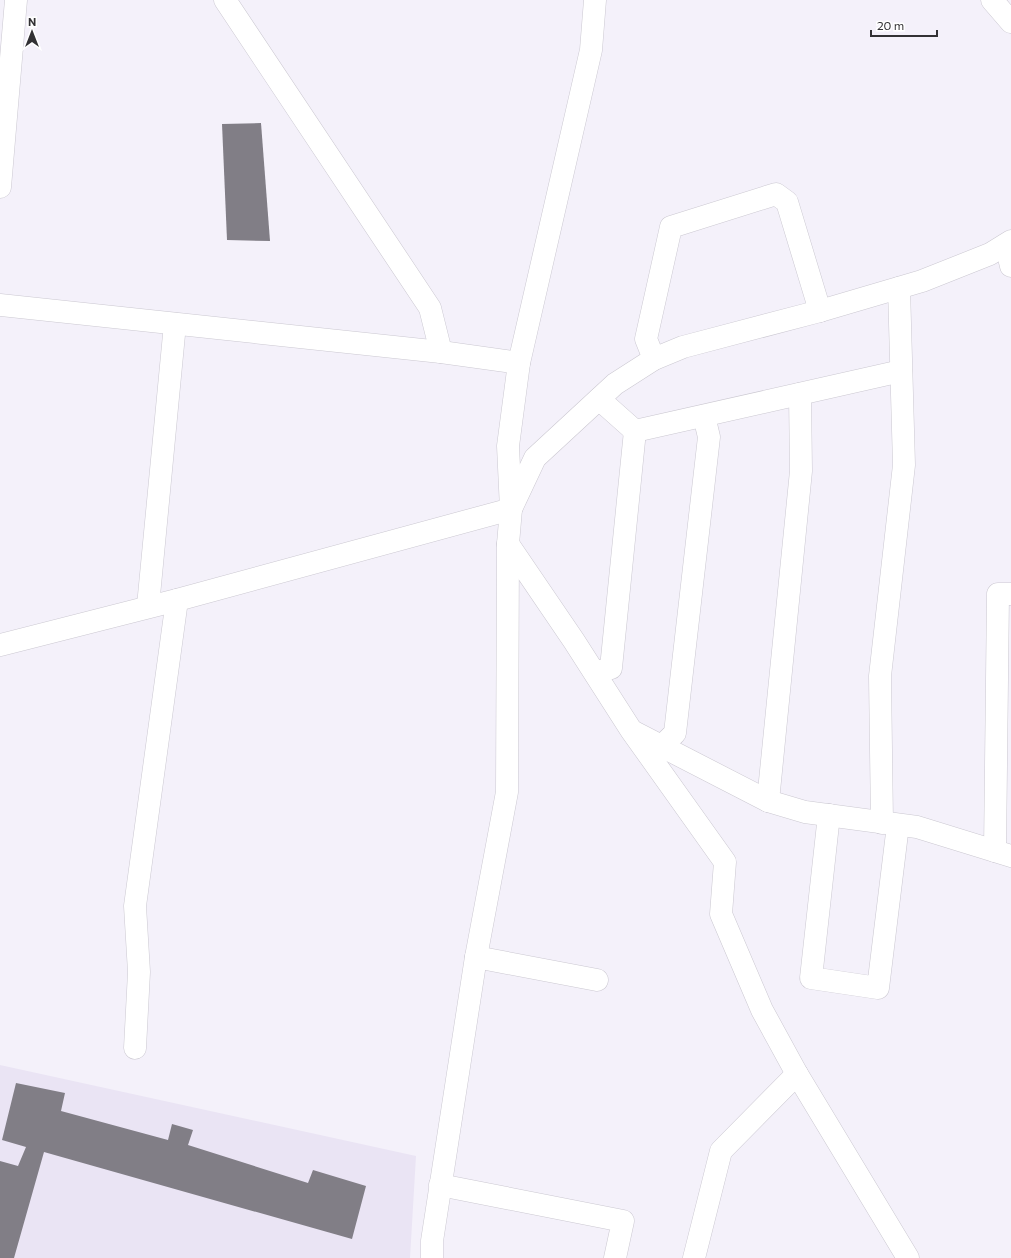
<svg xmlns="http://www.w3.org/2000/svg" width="1011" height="1258" font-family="Commissioner,sans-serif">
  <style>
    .built { fill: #eae4f4 }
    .building { fill: #817e86 }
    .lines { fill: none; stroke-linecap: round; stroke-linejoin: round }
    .minor-casing { stroke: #cbc8d1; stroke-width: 23 }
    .minor { stroke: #fff; stroke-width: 22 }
  </style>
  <rect width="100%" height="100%" fill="#f4f1fa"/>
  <polygon class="built" points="0,1065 416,1156 410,1258 0,1258"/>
  <g class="building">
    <polygon points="261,123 270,241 227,240 222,124"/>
    <polygon points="16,1083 65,1093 61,1111 168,1140 172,1124 193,1130 188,1145 308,1183 313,1170 366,1186 352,1239 44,1152 14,1258 0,1258 0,1161 18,1166 26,1147 2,1140"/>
  </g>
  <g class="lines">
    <g class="minor-casing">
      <g id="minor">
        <polyline points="225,0 430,308 441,352"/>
        <polyline points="992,0 1011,22"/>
        <polyline points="0,187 16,0"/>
        <polyline points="1006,245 1011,266"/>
        <polyline points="0,305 441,352 519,363"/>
        <polyline points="654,359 646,339 671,227 776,194 787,202 820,311"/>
        <polyline points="599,399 635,431 901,371"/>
        <polyline points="508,544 574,641 631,730 725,862 721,914 762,1010 797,1074 908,1258"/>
        <polyline points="148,606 175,324"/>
        <polyline points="0,645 177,600 511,509 535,458 615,384 654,359 683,347 820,311 922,281 990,254 1011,241"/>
        <polyline points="595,673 611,668 635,431"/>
        <polyline points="634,732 768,801 805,812 917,827 1011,856"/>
        <polyline points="662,746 675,733 709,437 704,416"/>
        <polyline points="768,801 801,471 800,394"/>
        <polyline points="829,815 811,978 878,988 898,825"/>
        <polyline points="882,823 880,676 904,465 899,288"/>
        <polyline points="995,851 998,594 1011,594"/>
        <polyline points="476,957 597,980"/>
        <polyline points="135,1048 139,972 135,906 177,600"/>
        <polyline points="440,1185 623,1221 615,1258"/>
        <polyline points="432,1258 432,1241 476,957 507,792 508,544 511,509 508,446 519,363 591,50 595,0"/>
        <polyline points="694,1258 721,1151 797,1074"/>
      </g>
    </g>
    <use href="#minor" class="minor"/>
  </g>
  <g transform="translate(32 32)" stroke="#ffffff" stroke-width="3" paint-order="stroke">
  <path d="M0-3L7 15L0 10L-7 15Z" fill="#323134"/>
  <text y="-6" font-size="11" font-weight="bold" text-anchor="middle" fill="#323134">N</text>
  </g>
  <path d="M871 30v6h66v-6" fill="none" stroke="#323134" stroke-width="2"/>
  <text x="877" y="30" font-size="12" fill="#323134" stroke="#ffffff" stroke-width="3" paint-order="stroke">20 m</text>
</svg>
